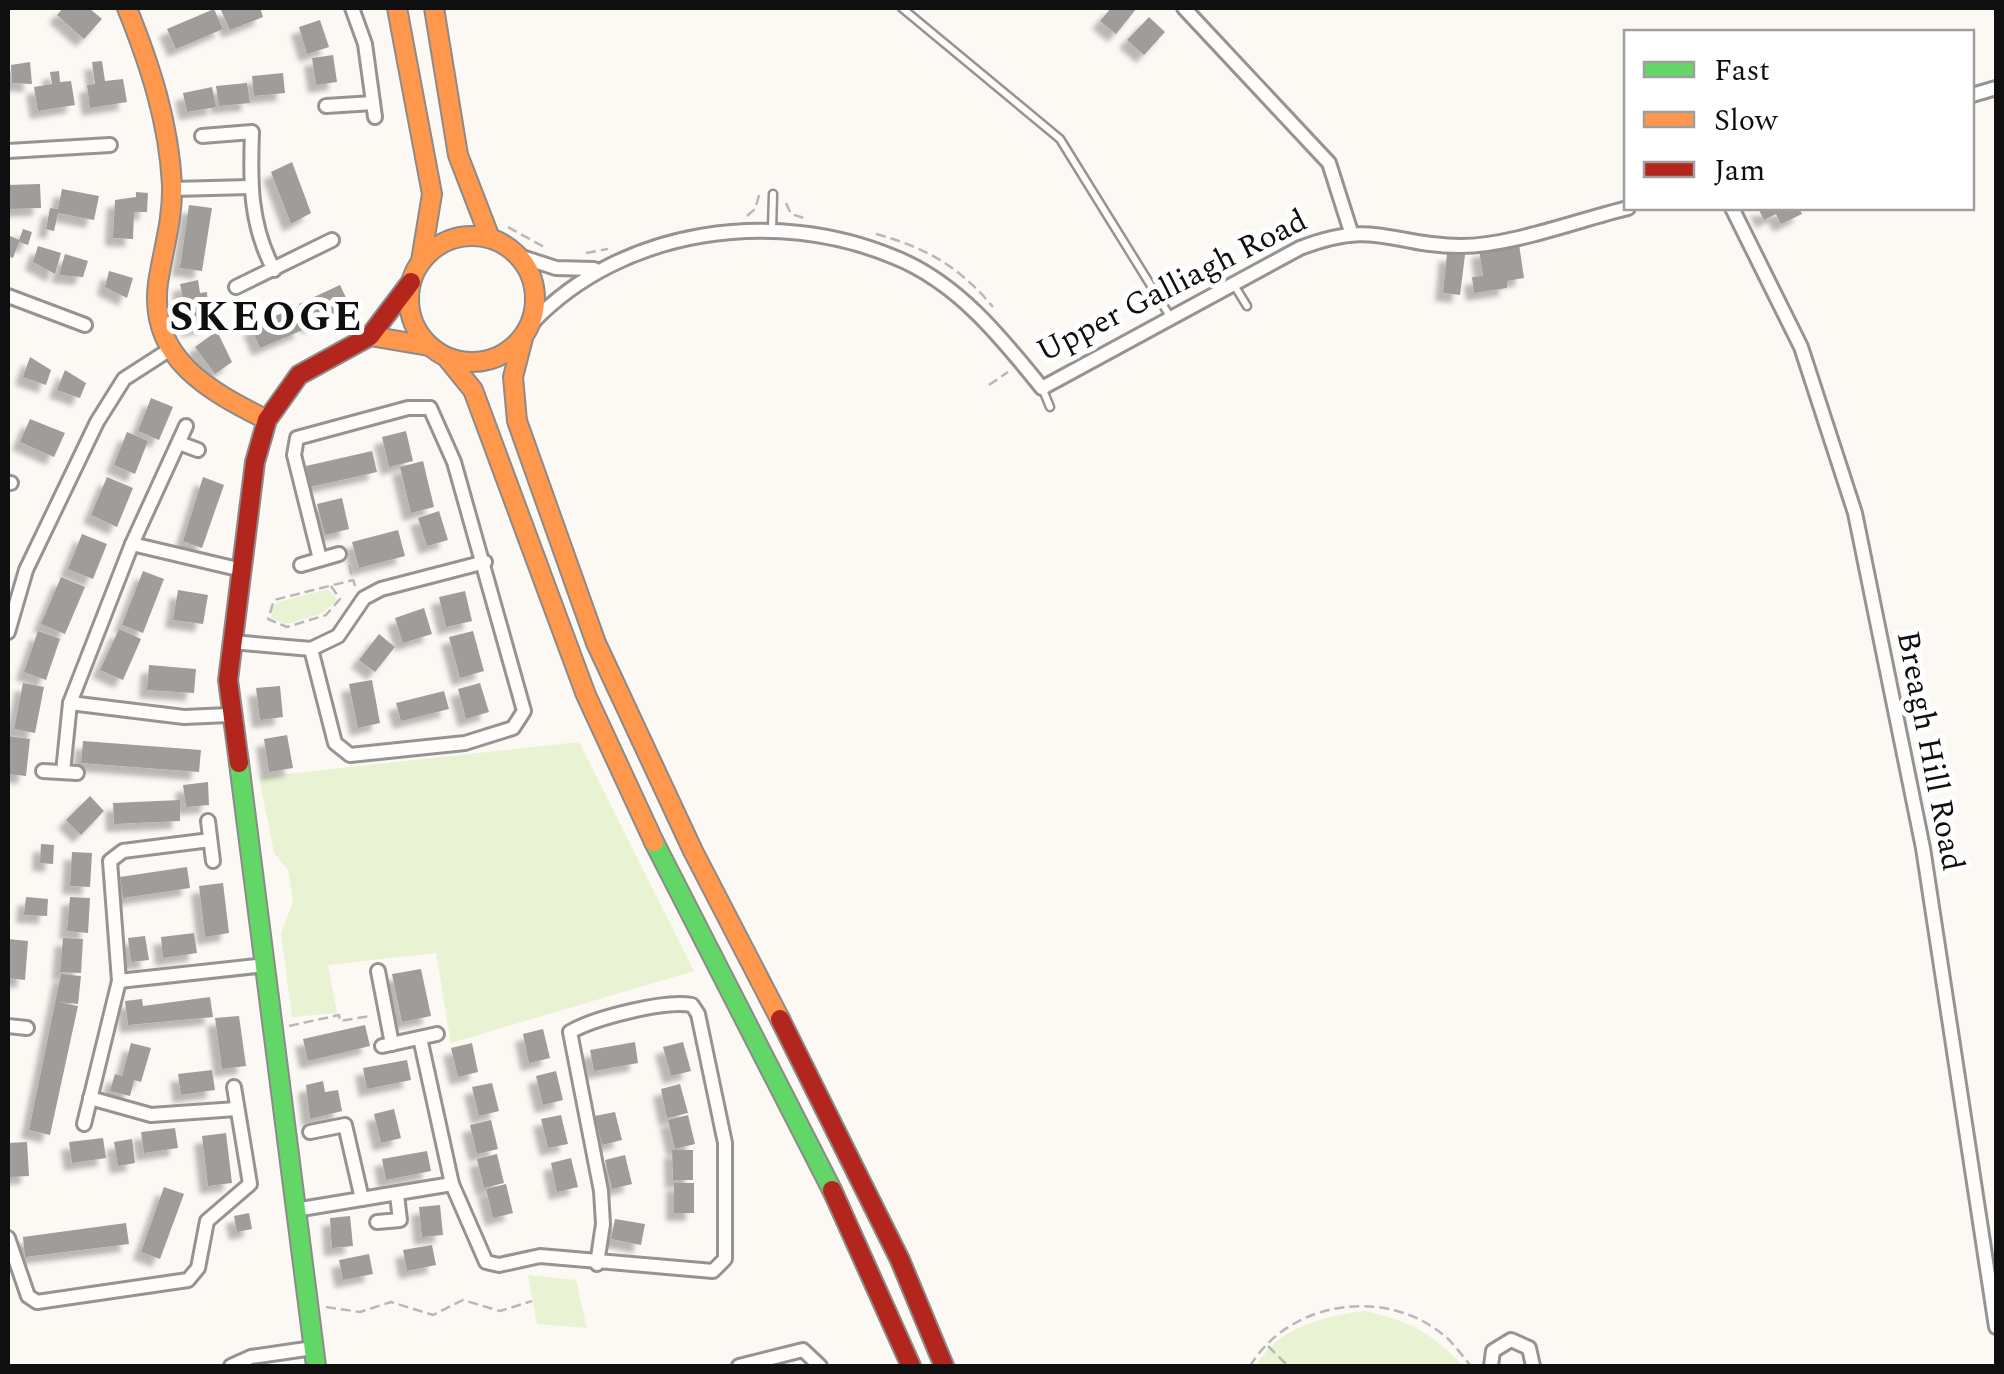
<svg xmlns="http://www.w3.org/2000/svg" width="2004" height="1374" font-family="Spectral,serif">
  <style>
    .green { fill: #e9f2d2 }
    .building { fill: #9f9c99; filter: url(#shadow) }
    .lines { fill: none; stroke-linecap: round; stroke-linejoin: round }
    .lane-casing { stroke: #969492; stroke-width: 11 }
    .street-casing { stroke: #969492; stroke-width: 18 }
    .fast-casing { stroke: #8c8b89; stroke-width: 22 }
    .slow-casing { stroke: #8c8b89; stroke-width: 22 }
    .jam-casing { stroke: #8c8b89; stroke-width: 22 }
    .path { stroke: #b9b8b8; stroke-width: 2.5; stroke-dasharray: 10 5; stroke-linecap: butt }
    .lane { stroke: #fffefd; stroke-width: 6 }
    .street { stroke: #fffefd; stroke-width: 12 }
    .fast { stroke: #63d668; stroke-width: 18 }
    .slow { stroke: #ff974d; stroke-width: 18 }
    .jam { stroke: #b3261e; stroke-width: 18 }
    .labels { text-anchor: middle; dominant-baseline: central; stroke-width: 10; stroke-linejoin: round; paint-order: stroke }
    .street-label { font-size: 32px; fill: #0f0f0f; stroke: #fff }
    .district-label { font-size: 42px; font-weight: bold; letter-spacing: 2.5px; fill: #0f0f0f; stroke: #fff }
  </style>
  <defs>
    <filter id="shadow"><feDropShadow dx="-8" dy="8" stdDeviation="2.5" flood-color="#0004"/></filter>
  </defs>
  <rect width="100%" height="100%" fill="#fcf9f4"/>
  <g class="green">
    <polygon points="328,589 337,600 321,614 286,624 271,618 271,609 278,602"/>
    <polygon points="579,742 694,971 451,1043 436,953 328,965 337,1013 292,1017 281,933 293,902 288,870 274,853 259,777"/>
    <polygon points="528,1275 576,1280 587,1328 537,1324"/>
    <path d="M1365,1311C1408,1320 1434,1334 1463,1366H1256C1278,1327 1324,1316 1365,1311Z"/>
  </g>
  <g class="building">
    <polygon points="63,8 89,8 102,19 84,39 57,15"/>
    <polygon points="220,8 260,8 263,17 230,30"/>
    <polygon points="1111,8 1137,8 1116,34 1100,21"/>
    <polygon points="214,9 223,29 176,49 167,29"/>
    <polygon points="1149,17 1165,32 1144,55 1127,40"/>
    <polygon points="320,20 329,47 307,54 299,27"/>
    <polygon points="333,55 337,82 316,85 312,58"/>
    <polygon points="102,61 105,81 123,79 127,102 90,108 87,85 95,84 92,62"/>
    <polygon points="30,62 32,84 12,83 11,65"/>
    <polygon points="59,71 60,82 71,81 75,105 38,111 34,87 52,84 50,72"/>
    <polygon points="283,73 285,93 254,96 252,76"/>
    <polygon points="247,83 250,103 219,106 216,86"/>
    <polygon points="212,87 216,107 187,112 183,93"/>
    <polygon points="292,162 311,213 291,224 271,172"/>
    <polygon points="40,184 41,208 8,209 8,185"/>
    <polygon points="62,189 99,196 94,220 58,213 54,231 46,229 50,208 58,209"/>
    <polygon points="136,192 148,193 147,212 134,212 133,239 113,238 115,200 136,197"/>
    <polygon points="189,205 212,208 202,271 180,268"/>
    <polygon points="1758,208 1799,208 1802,214 1781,224 1776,214 1764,220"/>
    <polygon points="23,229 32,232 28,245 19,242 13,258 8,256 8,235 19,240"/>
    <polygon points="1519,244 1524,278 1507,281 1507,288 1474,293 1472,277 1483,276 1479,250"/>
    <polygon points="38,246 61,253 55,274 33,262"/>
    <polygon points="1447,253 1465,255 1460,295 1443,293"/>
    <polygon points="65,254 88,261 83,277 59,275"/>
    <polygon points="109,271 133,278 127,298 105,287"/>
    <polygon points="198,280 200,293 207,292 209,325 189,329 180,284"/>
    <polygon points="340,285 350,306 309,326 299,304"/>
    <polygon points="293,308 303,330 260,348 251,327"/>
    <polygon points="217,331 232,362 215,374 195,347"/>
    <polygon points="30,357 51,370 46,385 23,377"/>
    <polygon points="65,370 86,383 80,398 57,390"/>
    <polygon points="151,398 173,407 159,440 138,431"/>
    <polygon points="30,419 65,433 54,457 20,442"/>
    <polygon points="406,431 413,461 389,467 382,437"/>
    <polygon points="127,432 148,441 135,474 114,465"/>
    <polygon points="372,451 377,472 310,487 306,466"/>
    <polygon points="423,461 434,507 411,513 400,467"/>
    <polygon points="107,477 133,488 117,527 91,515"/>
    <polygon points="203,477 224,485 202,548 183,541"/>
    <polygon points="342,498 349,529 325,535 317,504"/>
    <polygon points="439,511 448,540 427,546 418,518"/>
    <polygon points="398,530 405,556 359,568 352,542"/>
    <polygon points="82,534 107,544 93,579 68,569"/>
    <polygon points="143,571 164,579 143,633 122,625"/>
    <polygon points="61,577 85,587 65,634 41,624"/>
    <polygon points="178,590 208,595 203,624 173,620"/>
    <polygon points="465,591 472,621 446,627 439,597"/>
    <polygon points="424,608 432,634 403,643 395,618"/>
    <polygon points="119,629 141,639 123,680 100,670"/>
    <polygon points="38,631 60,639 46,680 24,672"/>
    <polygon points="473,631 484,671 460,678 449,637"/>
    <polygon points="379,634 395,647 375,672 359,660"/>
    <polygon points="149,665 196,669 194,693 147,690"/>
    <polygon points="372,680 380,723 358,728 349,684"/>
    <polygon points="23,683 44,687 35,733 14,729"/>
    <polygon points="480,683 489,712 466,719 458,689"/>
    <polygon points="280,686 283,717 260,720 256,688"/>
    <polygon points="444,691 449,709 401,721 396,703"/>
    <polygon points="287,735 293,768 269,772 264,739"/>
    <polygon points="8,736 30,739 26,776 8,774"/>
    <polygon points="83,741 201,750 199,772 81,763"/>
    <polygon points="208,782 209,805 186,807 183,785"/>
    <polygon points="90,796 104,811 81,835 66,820"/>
    <polygon points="180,800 180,821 114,824 113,803"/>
    <polygon points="41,844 54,845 53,864 40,863"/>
    <polygon points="72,852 92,853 90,887 70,886"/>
    <polygon points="187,867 190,888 123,898 120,877"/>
    <polygon points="223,883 229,933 205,937 199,886"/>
    <polygon points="26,897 48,899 47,916 24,915"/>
    <polygon points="70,897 90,898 88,933 67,931"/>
    <polygon points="194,933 197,953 163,958 161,937"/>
    <polygon points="145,936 149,960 131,962 128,938"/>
    <polygon points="63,938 83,939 81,973 60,972"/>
    <polygon points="8,939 28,941 25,980 8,978"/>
    <polygon points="421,969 431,1016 402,1022 392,974"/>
    <polygon points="61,974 81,976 78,1004 58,1002 78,1006 50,1135 29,1130"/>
    <polygon points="210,997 213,1017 128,1025 125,1001 142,999 143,1006"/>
    <polygon points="239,1016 246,1066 222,1069 215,1018"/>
    <polygon points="365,1025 370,1046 308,1061 303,1039"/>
    <polygon points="543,1029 550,1058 529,1063 523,1034"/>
    <polygon points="635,1042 638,1063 594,1071 590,1050"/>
    <polygon points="683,1042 691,1071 671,1076 663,1047"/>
    <polygon points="131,1043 151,1048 141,1082 134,1080 130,1096 110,1091 115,1074 122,1076"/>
    <polygon points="472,1043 478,1072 458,1077 451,1048"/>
    <polygon points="407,1060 411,1080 367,1089 363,1068"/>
    <polygon points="212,1070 215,1090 181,1095 178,1074"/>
    <polygon points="556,1071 563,1100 543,1105 536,1076"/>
    <polygon points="323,1081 325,1092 338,1090 342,1111 310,1119 306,1085"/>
    <polygon points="492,1083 499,1111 479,1116 472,1087"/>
    <polygon points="680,1084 688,1113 667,1118 661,1089"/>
    <polygon points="394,1109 401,1138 381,1143 374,1114"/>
    <polygon points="615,1112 622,1140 602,1145 595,1116"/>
    <polygon points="561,1115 568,1144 548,1148 541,1119"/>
    <polygon points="688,1115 695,1144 675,1149 668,1120"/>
    <polygon points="491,1120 498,1149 477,1154 470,1125"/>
    <polygon points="175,1128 178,1148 144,1153 141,1132"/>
    <polygon points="226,1133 232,1183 208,1186 202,1136"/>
    <polygon points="103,1138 106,1158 72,1163 69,1142"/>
    <polygon points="132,1139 135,1163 118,1166 114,1142"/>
    <polygon points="27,1142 29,1176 9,1177 8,1143"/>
    <polygon points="672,1150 693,1150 693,1180 673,1180"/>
    <polygon points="427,1151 431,1171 386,1180 382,1159"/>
    <polygon points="497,1154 504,1183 484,1188 477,1159"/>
    <polygon points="625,1155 632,1184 612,1189 605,1160"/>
    <polygon points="571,1158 578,1187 557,1192 551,1163"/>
    <rect x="674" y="1183" width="20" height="30"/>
    <polygon points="506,1184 513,1213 493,1218 486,1189"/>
    <polygon points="164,1187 184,1194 160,1259 141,1252"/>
    <polygon points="440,1205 443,1235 422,1237 419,1207"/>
    <polygon points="249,1213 252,1229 237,1232 234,1216"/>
    <polygon points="350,1216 353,1246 332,1248 330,1218"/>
    <polygon points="615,1219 645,1224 641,1245 611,1239"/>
    <polygon points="126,1223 129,1244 25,1257 23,1237"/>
    <polygon points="432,1245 436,1265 407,1271 403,1250"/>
    <polygon points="369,1254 373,1274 343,1280 339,1260"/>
  </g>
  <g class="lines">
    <g class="lane-casing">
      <g id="lane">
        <polyline points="902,8 1060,139 1171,318"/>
        <polyline points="772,230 773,194"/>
        <polyline points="1234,285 1247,306"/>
        <polyline points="1043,390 1050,407"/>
      </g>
    </g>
    <g class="street-casing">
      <g id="street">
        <polyline points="352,8 365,44 375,117"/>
        <polyline points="1184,8 1329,163 1351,232"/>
        <polyline points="1972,95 1996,88"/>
        <polyline points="326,106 373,103"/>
        <path d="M202,136L252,132C250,182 250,225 274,270"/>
        <polyline points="8,151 110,145"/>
        <polyline points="173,189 250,187"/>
        <polyline points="1732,208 1801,347 1855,513 1923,848 1996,1327"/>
        <polyline points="519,256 556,268 594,269"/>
        <polyline points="236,287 332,240"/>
        <polyline points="8,296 85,325"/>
        <path d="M532,323C622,228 775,207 894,257C957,282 1001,337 1042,388L1300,248C1378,218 1390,246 1461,246C1511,246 1578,220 1628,208"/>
        <polyline points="179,443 198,450"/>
        <polyline points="8,483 11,483"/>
        <polyline points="132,544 242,570"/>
        <polyline points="301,565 339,554"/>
        <polyline points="8,632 26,570 97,422 124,379 169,350"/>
        <polyline points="232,642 311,649 338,636 364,598 381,589 485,562"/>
        <polyline points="311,649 335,743 350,755 465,743 513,728 524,711 454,462 430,408 408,408 297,438 294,455 320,559"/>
        <polyline points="70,703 184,717 229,715"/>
        <polyline points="43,771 77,773"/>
        <polyline points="63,772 70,703 132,544 186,426"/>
        <polyline points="208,821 213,861"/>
        <polyline points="378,971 392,1044"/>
        <polyline points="119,981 266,965"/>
        <polyline points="8,1026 27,1028"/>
        <path d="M420,1038L452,1184L486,1262L499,1265L540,1256L713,1271L725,1259V1143L698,1014L692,1005C664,1000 594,1018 570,1032L601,1191L603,1224L597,1264"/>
        <polyline points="382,1046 437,1034"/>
        <polyline points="90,1098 151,1115 236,1109"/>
        <polyline points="84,1124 119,981 110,861 123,851 210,840"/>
        <polyline points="310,1132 345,1125 362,1199"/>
        <polyline points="295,1210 452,1184"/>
        <polyline points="377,1222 400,1220 397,1195"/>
        <polyline points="8,1238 28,1296 37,1302 188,1280 198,1268 207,1221 250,1184 234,1087"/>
        <polyline points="231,1366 251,1357 313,1348"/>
        <polyline points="739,1366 803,1350 820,1366"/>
        <polyline points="1491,1366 1493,1351 1511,1340 1529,1348 1533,1366"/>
      </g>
    </g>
    <g class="fast-casing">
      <g id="fast">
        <polyline points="239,763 316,1366"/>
        <polyline points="654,842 832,1190"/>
      </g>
    </g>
    <g class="slow-casing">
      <g id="slow">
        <path d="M127,8C150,65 169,123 172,185C173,219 163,250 158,283C148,358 209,391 267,420"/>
        <polyline points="397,8 432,194 421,261"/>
        <polyline points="434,8 458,155 490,238"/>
        <circle cx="472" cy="299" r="63"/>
        <polyline points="370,336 429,346"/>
        <polyline points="523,338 513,377 517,421 596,643 693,851 780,1019"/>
        <polyline points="447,358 473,390 586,695 654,842"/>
      </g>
    </g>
    <g class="jam-casing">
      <g id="jam">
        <polyline points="239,763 228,680 255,462 267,420 299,375 370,336 411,282"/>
        <polyline points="780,1019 900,1260 944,1366"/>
        <polyline points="832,1190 911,1366"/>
      </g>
    </g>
    <g class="path">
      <polyline points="786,203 791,214 804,218"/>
      <polyline points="747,216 755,209 760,192"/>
      <polyline points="508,227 544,247"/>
      <path d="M876,234C925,247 960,267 993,307"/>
      <polyline points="586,253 608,249"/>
      <polyline points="989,385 1008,372"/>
      <polyline points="349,565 355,586"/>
      <polyline points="331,586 340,599 326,615 287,627 268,619 274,600 353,580"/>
      <polyline points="289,1026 339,1015 340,1021 370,1016"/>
      <polyline points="326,1307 360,1312 391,1302 433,1315 463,1300 500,1311 532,1301"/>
      <polyline points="1268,1346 1288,1366"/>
      <path d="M1250,1366C1290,1300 1387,1286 1446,1337C1455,1345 1463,1357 1471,1366"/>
    </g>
    <use href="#lane" class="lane"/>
    <use href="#street" class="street"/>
    <use href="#fast" class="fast"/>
    <use href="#slow" class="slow"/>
    <use href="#jam" class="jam"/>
  </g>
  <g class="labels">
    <g class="street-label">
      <text transform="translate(1172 286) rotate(-27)">Upper Galliagh Road</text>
      <text transform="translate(1930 751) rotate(79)">Breagh Hill Road</text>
    </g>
    <g class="district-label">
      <text x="267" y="317">SKEOGE</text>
    </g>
  </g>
  <rect width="2004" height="1374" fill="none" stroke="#0f0f0f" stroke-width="20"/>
  <rect x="1624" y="30" width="350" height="180" fill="#ffffff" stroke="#9f9f9f" stroke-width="2.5"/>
  <rect x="1644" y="62" width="50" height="15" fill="#63d668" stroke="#9f9f9f" stroke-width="2.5"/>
  <text x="1714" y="80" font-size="30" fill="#0f0f0f">Fast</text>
  <rect x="1644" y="112" width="50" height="15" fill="#ff974d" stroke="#9f9f9f" stroke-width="2.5"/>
  <text x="1714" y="130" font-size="30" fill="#0f0f0f">Slow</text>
  <rect x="1644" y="162" width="50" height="15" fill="#b3261e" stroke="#9f9f9f" stroke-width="2.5"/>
  <text x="1714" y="180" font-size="30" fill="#0f0f0f">Jam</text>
</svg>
